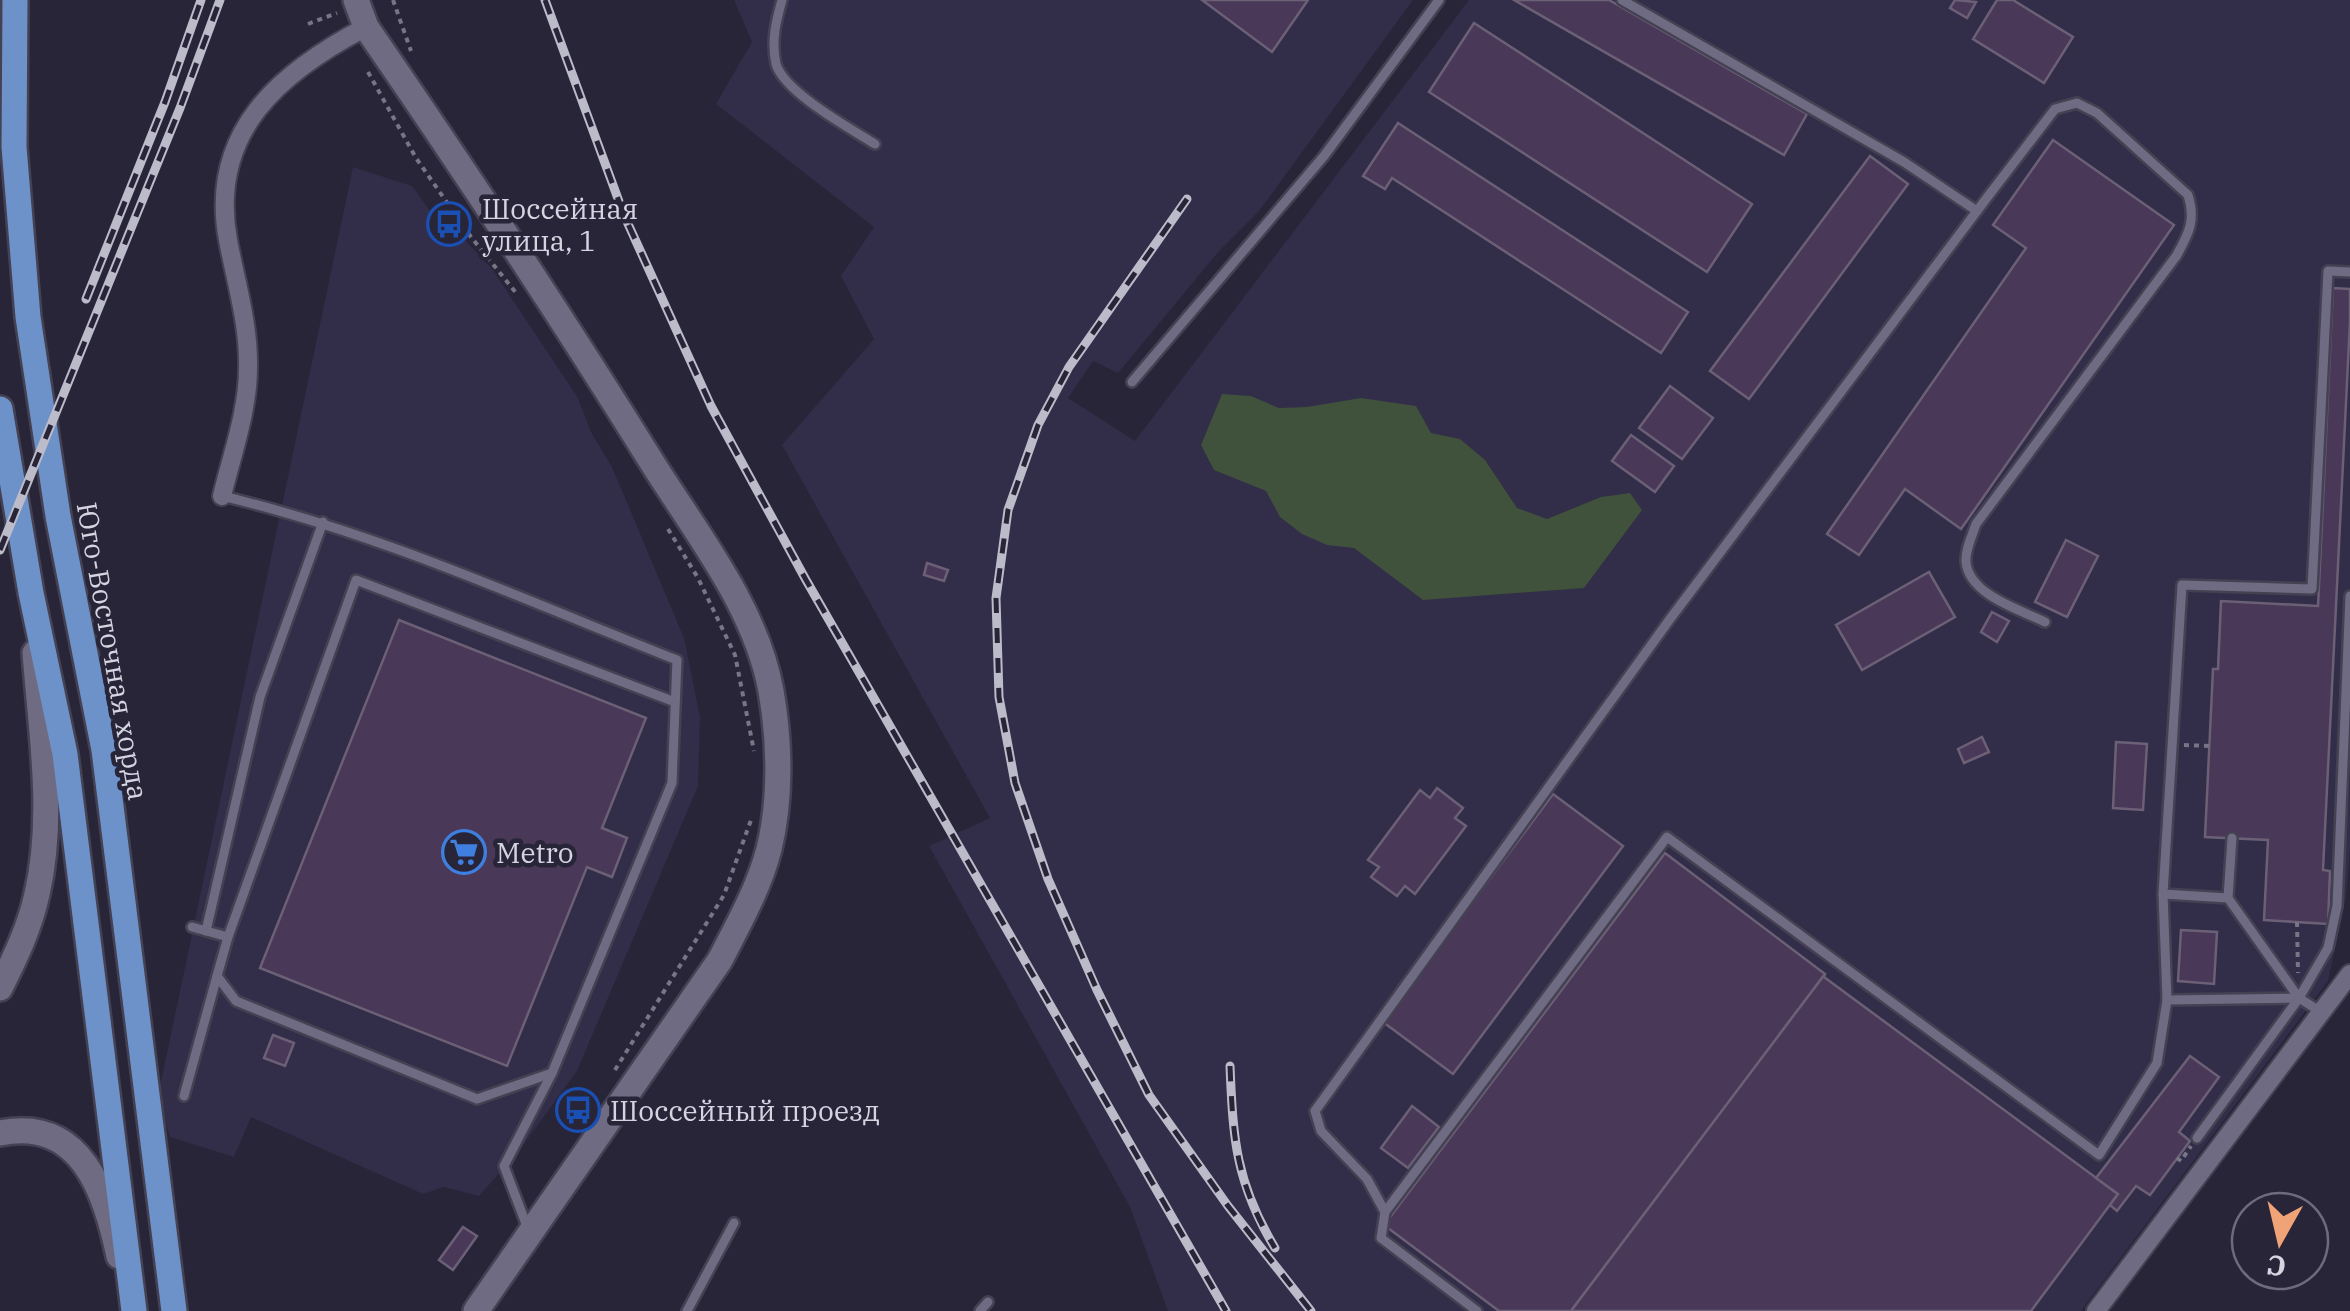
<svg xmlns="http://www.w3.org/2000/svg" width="2350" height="1311" font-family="'IBM Plex Serif',serif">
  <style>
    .built { fill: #322d48 }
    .green { fill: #40513c }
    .building { fill: #493858; stroke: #6b6076; stroke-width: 2.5 }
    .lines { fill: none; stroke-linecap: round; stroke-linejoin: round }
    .lane-casing { stroke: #444152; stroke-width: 14 }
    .street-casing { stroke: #444152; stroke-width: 22 }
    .secondary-casing { stroke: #444152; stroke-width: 30 }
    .primary-casing { stroke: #444152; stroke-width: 30 }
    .path { stroke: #777586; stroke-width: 4; stroke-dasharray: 5 5; stroke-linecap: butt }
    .lane { stroke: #6e6b82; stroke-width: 9 }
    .street { stroke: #6e6b82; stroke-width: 18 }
    .secondary { stroke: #6e6b82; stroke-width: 25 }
    .primary { stroke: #6d92c9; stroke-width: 25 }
    .rail-casing { stroke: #bcbbc9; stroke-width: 9 }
    .rail { stroke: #282539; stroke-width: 5; stroke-dasharray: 15; stroke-linecap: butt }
    .labels { text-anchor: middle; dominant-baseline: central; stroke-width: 9; stroke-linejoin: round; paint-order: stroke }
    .poi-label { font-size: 28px; fill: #d5d4e1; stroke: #282539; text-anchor: start }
    .street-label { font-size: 28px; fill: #d5d4e1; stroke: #282539 }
  </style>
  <rect width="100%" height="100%" fill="#282539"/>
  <g class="built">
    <polygon points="734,0 1413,0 1259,211 1219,251 1118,373 1093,361 1068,398 1135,441 1469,0 2350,0 2350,849 2346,897 2328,981 2081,1311 1168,1311 1130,1207 929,846 990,818 782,445 874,339 841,276 874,227 716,104 752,42"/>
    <polygon points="353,167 412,186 454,244 463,238 492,269 578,398 591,432 612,467 684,638 700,717 698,786 577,1071 518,1152 479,1196 444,1187 423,1194 251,1117 234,1157 170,1137 158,1096"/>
  </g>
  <polygon class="green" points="1222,394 1251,396 1279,408 1307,407 1361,398 1416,406 1431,433 1460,439 1485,460 1517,508 1547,519 1601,497 1630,493 1642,510 1584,588 1423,600 1354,548 1327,545 1302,534 1280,517 1266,491 1214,470 1201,445"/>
  <g class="building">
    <polygon points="1202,0 1308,0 1272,52"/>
    <polygon points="1514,0 1609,0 1807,114 1784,155"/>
    <polygon points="1955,0 1976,2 1967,18 1950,8"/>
    <polygon points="1997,0 2013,0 2073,37 2044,83 1973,39"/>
    <polygon points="1474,23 1752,204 1707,272 1429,92"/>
    <polygon points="1398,123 1688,312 1661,353 1392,178 1385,189 1363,176"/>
    <polygon points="2053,140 2174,225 1961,529 1905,489 1859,555 1827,534 2026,248 1993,225"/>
    <polygon points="1870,156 1908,184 1749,399 1710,371"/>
    <polygon points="2333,288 2350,289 2350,321 2323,870 2330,871 2328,924 2264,920 2268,840 2205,837 2213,669 2218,669 2221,601 2318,606"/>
    <polygon points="1670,386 1713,418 1682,459 1639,428"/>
    <polygon points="1631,435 1674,466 1655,492 1612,461"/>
    <polygon points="2066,540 2098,556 2067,617 2035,602"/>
    <polygon points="927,563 948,570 944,581 924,575"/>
    <polygon points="1929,572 1955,617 1862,670 1836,625"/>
    <polygon points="1992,612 2009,621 1997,642 1981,632"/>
    <polygon points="399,620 646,718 602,828 627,838 612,877 587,867 507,1066 260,968"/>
    <polygon points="1982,737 1989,752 1964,763 1958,749"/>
    <polygon points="2116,742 2147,744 2143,810 2113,808"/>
    <polygon points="1437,788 1463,808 1455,818 1466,826 1415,894 1405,886 1397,896 1371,877 1379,867 1368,860 1420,790 1430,798"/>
    <polygon points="1553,794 1623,846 1453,1074 1383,1022"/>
    <polygon points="1665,853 1825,974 1571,1311 1499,1311 1384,1225"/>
    <polygon points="2181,930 2217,932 2214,984 2178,981"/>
    <polygon points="1825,974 1824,977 2118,1194 2031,1311 1571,1311"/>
    <polygon points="273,1035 294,1043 285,1066 264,1058"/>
    <polygon points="2190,1056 2219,1077 2179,1132 2190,1141 2150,1195 2136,1186 2117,1211 2110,1205 2118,1194 2096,1178"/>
    <polygon points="1412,1106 1439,1127 1408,1168 1381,1148"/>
    <polygon points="463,1227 477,1236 453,1270 439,1260"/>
  </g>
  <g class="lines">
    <g class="lane-casing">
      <g id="lane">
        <path d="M782,0C776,21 771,41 776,64C784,92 851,129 875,144"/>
        <polyline points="1622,0 1904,162 1977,211"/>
        <polyline points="1132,382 1324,156 1439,0"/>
        <polyline points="2163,894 2228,898 2299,998"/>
        <polyline points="2228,898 2232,838"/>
        <polyline points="192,927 228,937 356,580 675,702"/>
        <polyline points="206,931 260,697 323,522"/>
        <polyline points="217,976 228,937"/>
        <polyline points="2299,998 2328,948 2337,906 2350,596"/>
        <polyline points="2167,1000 2299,998"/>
        <path d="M184,1096L217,976L236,1001L477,1099L552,1073L672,783L677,660C527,601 379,533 222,496"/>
        <polyline points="2197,1138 2299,998 2321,1012"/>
        <polyline points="1385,1212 1667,837 2099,1155 2157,1063 2167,1000 2163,894 2182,585 2312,589 2328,271 2350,272"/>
        <polyline points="528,1229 504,1166 552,1073"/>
        <polyline points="687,1311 734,1223"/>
        <polyline points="980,1311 988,1302"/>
        <path d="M1477,1311L1381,1238L1385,1212L1367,1179L1321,1131L1315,1111L1670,619L1986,199L2055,109L2077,103L2097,113L2188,195C2196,220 2189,233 2177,255L1976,524C1972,536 1965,550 1966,562C1969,595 2021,610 2045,622"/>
      </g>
    </g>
    <g class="street-casing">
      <g id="street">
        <path d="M222,496C232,454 248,411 248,368C249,324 236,283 228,240C208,132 280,72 366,27"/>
        <polyline points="2096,1311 2350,974"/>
      </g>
    </g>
    <g class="secondary-casing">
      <g id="secondary">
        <path d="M356,0L366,27C465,171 561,316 653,464C697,534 756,608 771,691C780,742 781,800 769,849C759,888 738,925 720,960L476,1311"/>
        <path d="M0,988C15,958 30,927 37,894C55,816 41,732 35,653"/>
        <path d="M0,1133C82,1117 105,1192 119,1256"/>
      </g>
    </g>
    <g class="primary-casing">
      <g id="primary">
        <polyline points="15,0 14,147 28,317 58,516 104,750 174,1311"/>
        <polyline points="0,409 31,593 65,754 134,1311"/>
      </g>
    </g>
    <g class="path">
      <polyline points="393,0 411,51"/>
      <polyline points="308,24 337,13"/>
      <polyline points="368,72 416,158 471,237 517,294"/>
      <polyline points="668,529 698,578 735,655 754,751"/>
      <polyline points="2184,745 2209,746"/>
      <polyline points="2297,922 2298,973"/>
      <polyline points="615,1070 724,895 751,820"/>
      <polyline points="2177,1158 2181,1161 2191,1146"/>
    </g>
    <use href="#lane" class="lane"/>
    <use href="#street" class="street"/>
    <use href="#secondary" class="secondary"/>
    <use href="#primary" class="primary"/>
    <g class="rail-casing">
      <g id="rail">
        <polyline points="545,0 624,215 711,406 806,580 1226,1311"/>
        <polyline points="1187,199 1069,367 1038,425 1008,510 996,598 999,697 1015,783 1048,879 1097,990 1149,1095 1228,1206 1311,1311"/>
        <polyline points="86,299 165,102 201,0"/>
        <polyline points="0,550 180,108 220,0"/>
        <path d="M1230,1066C1233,1140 1236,1183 1275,1248"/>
      </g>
    </g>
    <use href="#rail" class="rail"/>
  </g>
  <defs>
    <g id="bus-ring" transform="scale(2.25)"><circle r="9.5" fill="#282539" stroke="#1a4fb4" stroke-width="1.5"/><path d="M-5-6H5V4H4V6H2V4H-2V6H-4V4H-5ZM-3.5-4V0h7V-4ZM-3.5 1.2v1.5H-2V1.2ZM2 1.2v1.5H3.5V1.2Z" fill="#1a4fb4"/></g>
    <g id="supermarket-ring" transform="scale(2.25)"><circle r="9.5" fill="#282539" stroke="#3f7fe0" stroke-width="1.5"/><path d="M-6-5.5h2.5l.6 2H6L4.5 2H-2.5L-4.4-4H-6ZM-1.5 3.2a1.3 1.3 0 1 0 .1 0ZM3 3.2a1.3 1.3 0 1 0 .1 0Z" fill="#3f7fe0"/></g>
  </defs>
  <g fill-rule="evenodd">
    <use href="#bus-ring" x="449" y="224"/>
    <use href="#supermarket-ring" x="464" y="852"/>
    <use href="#bus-ring" x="578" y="1110"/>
  </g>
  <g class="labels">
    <g class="poi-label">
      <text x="482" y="208">Шоссейная<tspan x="482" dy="32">улица, 1</tspan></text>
      <text x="496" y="852">Metro</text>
      <text x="610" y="1110">Шоссейный проезд</text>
    </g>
    <g class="street-label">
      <text transform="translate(113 651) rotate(80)">Юго-Восточная хорда</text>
    </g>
  </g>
  <g transform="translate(2280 1241) rotate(188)"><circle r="48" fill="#282539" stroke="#6d6b7c" stroke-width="2.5"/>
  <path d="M0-8L18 38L0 25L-18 38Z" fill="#efa377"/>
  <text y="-15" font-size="28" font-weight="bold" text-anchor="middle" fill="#d5d4e1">С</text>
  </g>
</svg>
